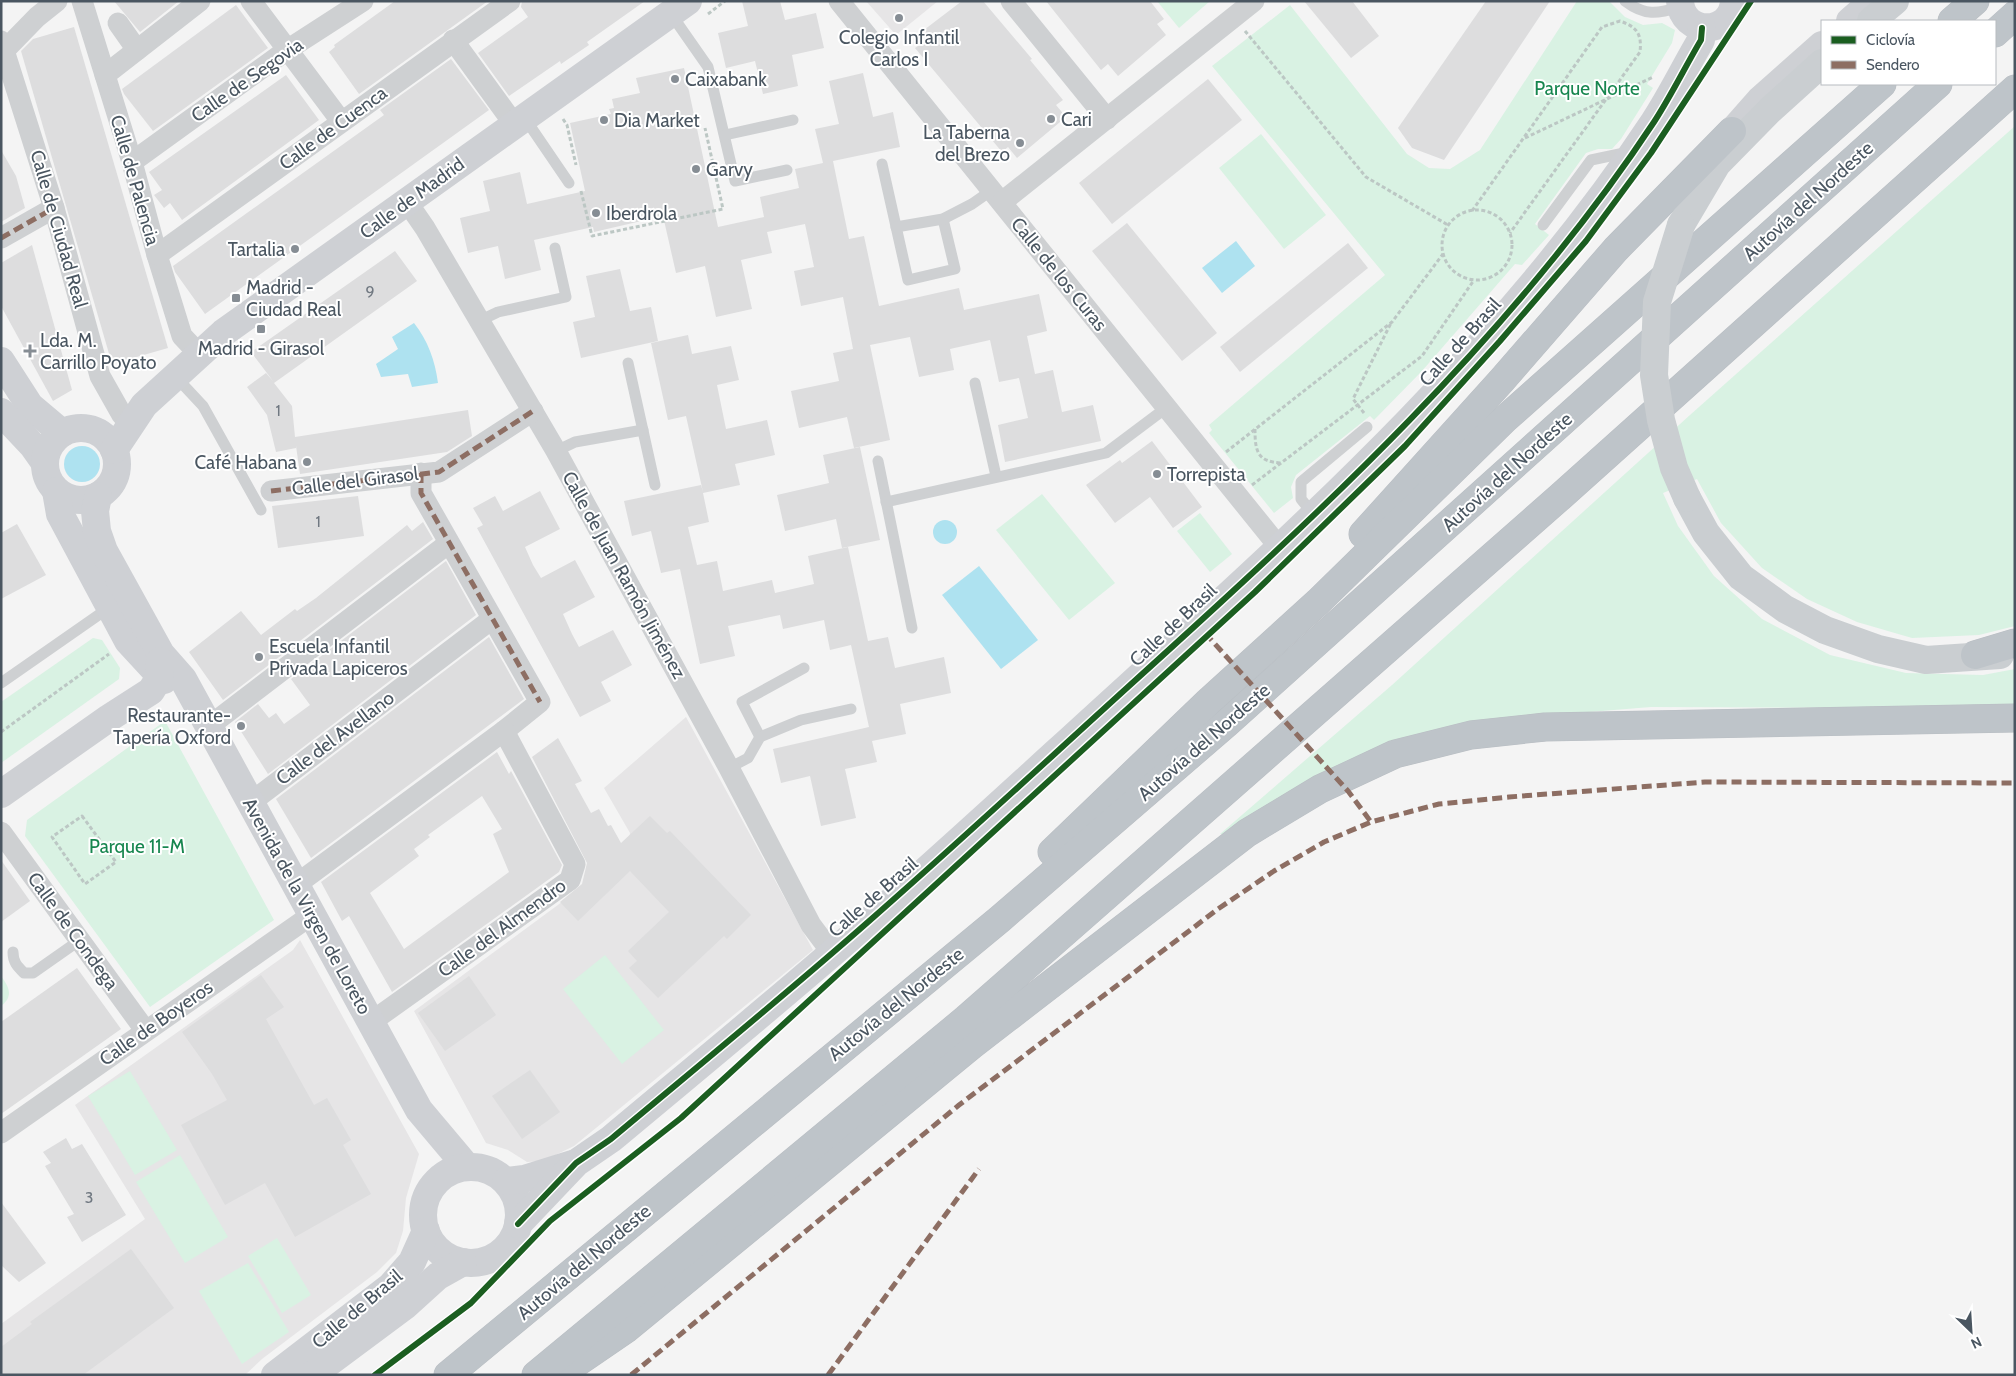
<svg xmlns="http://www.w3.org/2000/svg" width="2016" height="1376" font-family="Cabin,sans-serif">
  <style>
    .education { fill: #e6e5e6 }
    .green { fill: #d9f2e3 }
    .water { fill: #aee2f0 }
    .building { fill: #ddddde; fill-rule: evenodd }
    .lines { fill: none; stroke-linecap: round; stroke-linejoin: round }
    .highway-casing { stroke: #b9bec3; stroke-width: 29 }
    .path { stroke: #bcc7c4; stroke-width: 3; stroke-dasharray: 4 2.5; stroke-linecap: butt }
    .lane { stroke: #ced0d2; stroke-width: 11 }
    .street { stroke: #ced0d2; stroke-width: 21 }
    .secondary { stroke: #ced0d4; stroke-width: 28 }
    .primary { stroke: #caced1; stroke-width: 28 }
    .highway { stroke: #bec4c9; stroke-width: 28 }
    .primary-bridge { stroke: #caced1; stroke-width: 28 }
    .quiet { stroke: #8d6e63; stroke-width: 5; stroke-dasharray: 10 5; stroke-linecap: butt }
    .cycleway-casing { stroke: #fff; stroke-width: 9 }
    .cycleway { stroke: #1b5e20; stroke-width: 6 }
    .poi-dot { fill: #868d94; stroke: #fff; stroke-width: 2 }
    .labels { text-anchor: middle; dominant-baseline: central; stroke-width: 4; stroke-linejoin: round; paint-order: stroke }
    .number-label { font-size: 16px; fill: #707881 }
    .poi-label { font-size: 19px; fill: #4a5661; stroke: #fff; text-anchor: start }
    .street-label { font-size: 19px; fill: #4a5661; stroke: #fff }
    .park-label { font-size: 19px; fill: #17864f; stroke: #fff }
  </style>
  <rect width="100%" height="100%" fill="#f4f4f4"/>
  <g class="education">
    <polygon points="866,1 938,1 896,35"/>
    <polygon points="686,717 813,950 574,1146 543,1161 527,1162 508,1150 486,1143 414,1011 589,882 629,840 630,833 604,788"/>
    <polygon points="300,940 419,1154 406,1198 403,1231 396,1253 377,1272 262,1359 245,1375 1,1375 1,1324 145,1219 75,1105 293,950"/>
  </g>
  <g class="green">
    <polygon points="1157,1 1210,1 1179,28"/>
    <polygon points="1577,1 1609,1 1625,17 1643,25 1662,23 1675,30 1672,43 1647,84 1653,88 1621,139 1612,149 1598,149 1586,153 1535,224 1549,235 1522,265 1515,264 1422,371 1374,420 1370,416 1296,475 1291,487 1293,498 1274,513 1209,433 1212,430 1209,425 1385,275 1212,66 1290,5 1407,154 1429,168 1450,169 1480,150"/>
    <polygon points="2015,126 2015,626 1979,635 1912,638 1857,622 1807,599 1762,568 1721,523 1697,479 1663,493 1678,526 1714,576 1762,619 1830,655 1906,673 1983,675 2015,669 2015,705 1875,708 1651,707 1516,718 1228,834 1220,834 1392,685 1690,415"/>
    <polygon points="1261,134 1326,215 1284,249 1219,168"/>
    <polygon points="1042,494 1115,583 1069,620 996,530"/>
    <polygon points="1200,513 1232,554 1210,572 1177,531"/>
    <polygon points="93,638 102,640 120,668 119,679 1,763 1,702"/>
    <polygon points="165,721 274,920 150,1007 25,836 27,820"/>
    <polygon points="605,955 664,1030 622,1064 563,989"/>
    <path d="M1,976C9,987 14,996 1,1006Z"/>
    <polygon points="130,1071 177,1150 135,1175 88,1096"/>
    <polygon points="180,1155 228,1237 185,1263 136,1182"/>
    <polygon points="277,1238 311,1295 282,1313 248,1256"/>
    <polygon points="248,1263 289,1332 242,1364 199,1291"/>
  </g>
  <g class="water">
    <polygon points="1236,241 1255,266 1222,293 1202,268"/>
    <path d="M414,323C428,341 435,360 438,383L412,387L408,374L381,377L376,364L398,349L392,337Z"/>
    <circle cx="82" cy="464" r="18"/>
    <circle cx="945" cy="532" r="12"/>
    <polygon points="979,566 1038,640 1001,669 942,595"/>
  </g>
  <g class="building">
    <polygon points="114,1 179,1 140,32"/>
    <polygon points="395,1 488,1 359,94 329,52 335,47 334,45"/>
    <polygon points="522,1 645,1 587,42 589,45 561,64 560,61 509,96 478,53 528,17 521,7"/>
    <polygon points="742,1 780,1 785,20 816,13 824,48 792,55 798,86 763,94 755,61 726,68 718,33 748,26"/>
    <polygon points="962,1 983,1 1032,59 1030,60 1063,100 1056,105 1066,117 1017,158 1008,147 1002,152 915,48 922,43 916,36"/>
    <polygon points="1046,1 1150,1 1164,19 1157,24 1166,35 1118,76 1108,64 1101,70"/>
    <polygon points="1304,1 1352,1 1379,36 1351,58"/>
    <polygon points="1486,1 1550,1 1444,160 1412,148 1398,128"/>
    <polygon points="236,5 268,48 153,131 124,94 122,89"/>
    <polygon points="74,27 168,348 112,364 21,51 33,39"/>
    <polygon points="451,59 489,110 205,314 175,272 173,266 384,115 380,110"/>
    <polygon points="684,68 718,227 764,217 760,197 799,188 795,169 823,163 815,129 839,124 829,81 863,73 873,117 893,112 900,147 833,161 849,239 864,236 879,306 959,288 964,310 1039,294 1047,331 1027,336 1035,374 1053,370 1062,412 1093,405 1101,441 1005,462 998,425 1028,418 1019,378 999,382 990,340 950,349 954,370 919,377 910,337 870,345 890,440 854,448 847,417 799,428 791,391 839,381 833,353 853,349 843,297 801,306 794,271 814,267 805,224 767,232 772,253 741,260 752,309 716,317 705,266 676,273 663,216 594,232 593,227 534,240 541,270 505,279 498,246 468,253 460,218 490,211 483,181 520,172 527,204 585,191 570,123 611,114 609,109 614,108 612,99 640,93 636,78"/>
    <polygon points="286,75 319,120 182,220 170,203 164,208 154,195 162,190 149,172"/>
    <polygon points="1208,79 1242,120 1112,224 1079,183"/>
    <polygon points="1,150 16,176 25,208 1,222"/>
    <polygon points="1127,223 1217,333 1182,361 1092,251"/>
    <polygon points="1348,243 1368,268 1240,372 1220,347"/>
    <polygon points="32,245 72,390 53,401 1,306 1,263"/>
    <polygon points="395,251 417,281 274,383 292,406 295,437 468,410 472,436 447,452 300,474 296,446 296,448 276,452 267,415 247,387 266,373 273,381 251,352"/>
    <polygon points="620,269 630,311 651,307 658,341 581,358 573,322 595,317 586,276"/>
    <polygon points="688,335 692,354 731,346 739,380 717,385 726,429 767,420 775,455 735,464 740,485 703,493 709,522 688,527 697,565 717,561 723,591 772,580 775,593 814,584 808,556 848,547 868,641 888,637 895,668 944,657 951,693 900,704 906,734 872,741 877,762 845,769 856,818 821,826 810,776 781,783 773,749 869,727 851,645 830,650 824,620 783,629 780,615 728,626 735,656 700,664 680,569 661,573 651,531 632,536 624,501 701,485 703,492 686,416 668,420 651,343"/>
    <polygon points="1152,441 1202,507 1173,528 1150,497 1115,523 1086,485 1120,460 1122,463"/>
    <polygon points="860,447 880,540 842,548 836,519 785,531 777,495 829,483 823,455"/>
    <polygon points="540,491 560,529 525,547 533,565 541,578 575,560 595,597 563,614 572,634 579,647 613,630 632,665 601,682 611,701 580,717 477,528 483,525 473,508 495,496 503,511"/>
    <polygon points="358,496 364,536 278,548 272,506"/>
    <polygon points="423,522 433,539 223,700 189,652 241,611 261,635 295,609 297,611 316,598 407,525 412,531"/>
    <polygon points="17,524 46,575 1,599 1,533"/>
    <polygon points="446,561 476,615 268,774 235,722 258,704 269,718 276,713 284,724 310,705 291,679"/>
    <polygon points="489,637 524,699 311,858 276,799"/>
    <polygon points="558,738 582,781 575,784 591,813 599,809 608,826 611,825 621,843 650,816 667,833 670,831 751,915 727,939 724,936 658,998 629,968 637,961 628,951 669,912 630,871 578,921 560,902 582,884 587,863 532,757"/>
    <path d="M497,752L509,774L511,771L562,865L559,872L392,992L349,916L342,921L321,882ZM482,796L502,829L493,834L509,872L404,949L370,893L419,856L414,849L430,837L428,835Z"/>
    <polygon points="1,860 30,901 1,922"/>
    <polygon points="77,968 121,1029 1,1114 1,1022"/>
    <polygon points="261,975 284,1007 266,1019 314,1105 327,1098 351,1140 343,1145 371,1194 295,1237 265,1183 225,1205 181,1125 227,1100 212,1074 182,1032"/>
    <polygon points="469,976 496,1015 445,1051 418,1013"/>
    <polygon points="530,1070 560,1112 522,1139 492,1096"/>
    <polygon points="66,1138 72,1149 82,1144 126,1215 82,1242 67,1217 74,1214 45,1166 51,1163 43,1152"/>
    <polygon points="1,1202 46,1263 19,1282 1,1265"/>
    <polygon points="131,1249 174,1308 83,1375 1,1375 1,1347 32,1324 30,1322"/>
  </g>
  <g class="lines">
    <g class="highway-casing">
      <g id="highway">
        <polyline points="1952,21 1975,1"/>
        <polyline points="1995,33 2015,15"/>
        <polyline points="1363,534 1502,380 1616,249 1732,131"/>
        <polyline points="1975,655 2015,643"/>
        <polyline points="1052,852 1208,702 1318,602 1505,419 1882,84"/>
        <polyline points="572,1366 626,1329 972,1045 1247,833 1320,789 1395,754 1471,735 1545,727 2015,718"/>
        <polyline points="448,1375 1000,919 1227,723 1938,84"/>
        <polyline points="536,1375 966,1019 1560,497 2015,89"/>
      </g>
    </g>
    <g class="path">
      <polyline points="708,14 725,1"/>
      <polyline points="1245,31 1366,177 1448,225"/>
      <polyline points="563,119 567,125 576,165"/>
      <polyline points="1525,138 1653,77"/>
      <polyline points="581,191 592,236 723,209 705,128"/>
      <circle cx="1477" cy="245" r="35"/>
      <path d="M1472,211L1602,27L1620,21C1637,27 1642,34 1640,52L1510,233"/>
      <polyline points="1364,413 1353,399 1391,323"/>
      <path d="M1255,429C1255,451 1257,462 1282,463"/>
      <polyline points="1226,452 1392,322 1443,254"/>
      <polyline points="1252,485 1422,356 1474,280"/>
      <polyline points="1,732 109,654"/>
      <polygon points="82,816 116,862 85,884 52,837"/>
    </g>
    <g class="lane">
      <path d="M1625,1C1645,16 1657,14 1680,7"/>
      <polyline points="671,14 708,67 735,181 787,170"/>
      <polyline points="524,117 569,183"/>
      <polyline points="725,135 793,120"/>
      <polyline points="882,164 908,280 955,269 943,219"/>
      <polyline points="1543,225 1591,160 1629,152"/>
      <polyline points="896,227 943,219 972,204 992,190"/>
      <polyline points="479,321 498,312 566,297 555,248"/>
      <polyline points="628,363 655,485"/>
      <polyline points="175,376 203,406 261,510"/>
      <polyline points="975,383 996,476"/>
      <polyline points="556,451 575,442 643,430"/>
      <polyline points="878,461 912,628"/>
      <polyline points="886,502 1106,453 1166,408"/>
      <polyline points="1313,514 1301,499 1301,482 1367,427"/>
      <polyline points="1,683 110,607"/>
      <polyline points="760,737 742,702 804,668"/>
      <polyline points="729,768 748,758 760,737 801,720 851,709"/>
      <path d="M13,952C13,962 17,966 24,973H33L80,940"/>
    </g>
    <g class="street">
      <polyline points="82,1 132,162 157,255 182,336 199,354"/>
      <polyline points="251,1 341,121"/>
      <polyline points="839,1 1279,547"/>
      <polyline points="1011,1 1107,119"/>
      <polyline points="118,23 137,50"/>
      <polyline points="453,40 514,124"/>
      <polyline points="1,41 54,208 100,376 122,415"/>
      <polyline points="1,54 37,17 57,1"/>
      <polyline points="105,75 200,1"/>
      <polyline points="132,162 287,50 363,1"/>
      <polyline points="407,202 425,228 556,451 729,768 811,925 832,953"/>
      <polyline points="1002,202 1254,1"/>
      <polyline points="1,238 54,208"/>
      <polyline points="157,255 510,1"/>
      <polyline points="421,473 421,493 540,702 504,731"/>
      <polyline points="271,491 439,472 533,411"/>
      <polyline points="208,727 449,543"/>
      <polyline points="250,803 492,619"/>
      <polyline points="1,832 145,1030"/>
      <polyline points="297,884 504,731 575,864 570,880 371,1022"/>
      <polyline points="1,1133 313,914"/>
    </g>
    <g class="secondary">
      <path d="M1680,1C1682,36 1732,36 1734,1"/>
      <polyline points="1850,21 1873,1"/>
      <polyline points="1730,134 1760,100 1822,45"/>
      <polyline points="1,361 30,406 62,433"/>
      <polyline points="1,412 33,446 45,463"/>
      <circle cx="81" cy="464" r="36"/>
      <polyline points="114,450 144,405 223,333 688,1"/>
      <polyline points="56,491 60,514 128,641 164,680"/>
      <polyline points="98,496 95,511 97,531 104,551 161,654 183,679 419,1110 467,1167"/>
      <polyline points="1,794 109,718 151,691 159,678 160,661"/>
      <circle cx="471" cy="1215" r="48"/>
      <polyline points="506,1181 524,1179 572,1164"/>
      <path d="M518,1224L576,1163L611,1139C697,1067 784,996 868,922C956,845 1042,765 1129,686C1319,514 1512,337 1654,122C1671,96 1685,67 1701,40L1702,28"/>
      <polyline points="275,1375 391,1286 412,1262 426,1231"/>
      <polyline points="312,1375 406,1305 438,1276 463,1262"/>
    </g>
    <g class="primary">
      <polyline points="1871,21 1895,1"/>
      <polyline points="1681,225 1717,164 1770,110 1822,63"/>
      <polyline points="1687,498 1706,533 1741,577 1785,609 1825,630 1878,649 1926,660 2000,655"/>
    </g>
    <use href="#highway" class="highway"/>
    <polyline class="primary-bridge" points="1681,225 1657,302 1654,375 1661,420 1674,468 1687,498"/>
    <g class="quiet">
      <polyline points="1,238 54,208"/>
      <polyline points="421,473 421,493 540,702"/>
      <polyline points="271,491 439,472 533,411"/>
      <polyline points="1205,633 1348,791 1371,822"/>
      <polyline points="631,1375 959,1105 1218,909 1274,871 1324,842 1371,822 1439,804 1509,797 1705,782 2015,783"/>
      <polyline points="828,1375 979,1169"/>
    </g>
    <g class="cycleway-casing">
      <g id="cycleway">
        <path d="M518,1224L576,1163L611,1139C697,1067 784,996 868,922C956,845 1042,765 1129,686C1319,514 1512,337 1654,122C1671,96 1685,67 1701,40L1702,28"/>
        <polyline points="375,1375 471,1303 550,1221 681,1118 1255,592 1405,446 1500,341 1586,241 1651,153 1751,1"/>
      </g>
    </g>
    <use href="#cycleway" class="cycleway"/>
  </g>
  <g class="poi-dot">
    <circle cx="899" cy="18" r="5"/>
    <circle cx="675" cy="79" r="5"/>
    <circle cx="1051" cy="119" r="5"/>
    <circle cx="604" cy="120" r="5"/>
    <circle cx="1020" cy="143" r="5"/>
    <circle cx="696" cy="169" r="5"/>
    <circle cx="596" cy="213" r="5"/>
    <circle cx="295" cy="249" r="5"/>
    <rect x="231" y="293" width="10" height="10" rx="2.5"/>
    <rect x="256" y="324" width="10" height="10" rx="2.5"/>
    <path d="M27.5 343.5h5v5h5v5h-5v5h-5v-5h-5v-5h5z"/>
    <circle cx="307" cy="462" r="5"/>
    <circle cx="1157" cy="474" r="5"/>
    <circle cx="259" cy="657" r="5"/>
    <circle cx="241" cy="726" r="5"/>
  </g>
  <g class="labels">
    <g class="number-label">
      <text x="370" y="291">9</text>
      <text x="278" y="410">1</text>
      <text x="318" y="521">1</text>
      <text x="89" y="1197">3</text>
    </g>
    <g class="poi-label">
      <text x="899" y="37" text-anchor="middle">Colegio Infantil<tspan x="899" dy="22">Carlos I</tspan></text>
      <text x="685" y="79">Caixabank</text>
      <text x="1061" y="119">Cari</text>
      <text x="614" y="120">Dia Market</text>
      <text x="1010" y="132" text-anchor="end">La Taberna<tspan x="1010" dy="22">del Brezo</tspan></text>
      <text x="706" y="169">Garvy</text>
      <text x="606" y="213">Iberdrola</text>
      <text x="285" y="249" text-anchor="end">Tartalia</text>
      <text x="246" y="287">Madrid -<tspan x="246" dy="22">Ciudad Real</tspan></text>
      <text x="40" y="340">Lda. M.<tspan x="40" dy="22">Carrillo Poyato</tspan></text>
      <text x="261" y="348" text-anchor="middle">Madrid - Girasol</text>
      <text x="297" y="462" text-anchor="end">Café Habana</text>
      <text x="1167" y="474">Torrepista</text>
      <text x="269" y="646">Escuela Infantil<tspan x="269" dy="22">Privada Lapiceros</tspan></text>
      <text x="231" y="715" text-anchor="end">Restaurante-<tspan x="231" dy="22">Tapería Oxford</tspan></text>
    </g>
    <g class="street-label">
      <text transform="translate(247 80) rotate(-35)">Calle de Segovia</text>
      <text transform="translate(333 128) rotate(-36)">Calle de Cuenca</text>
      <text transform="translate(135 180) rotate(74)">Calle de Palencia</text>
      <text transform="translate(412 198) rotate(-36)">Calle de Madrid</text>
      <text transform="translate(1808 201) rotate(-42)">Autovía del Nordeste</text>
      <text transform="translate(59 229) rotate(74)">Calle de Ciudad Real</text>
      <text transform="translate(1059 274) rotate(51)">Calle de los Curas</text>
      <text transform="translate(1460 342) rotate(-48)">Calle de Brasil</text>
      <text transform="translate(1507 472) rotate(-42)">Autovía del Nordeste</text>
      <text transform="translate(355 481) rotate(-7)">Calle del Girasol</text>
      <text transform="translate(624 575) rotate(61)">Calle de Juan Ramón Jiménez</text>
      <text transform="translate(1173 625) rotate(-43)">Calle de Brasil</text>
      <text transform="translate(335 738) rotate(-37)">Calle del Avellano</text>
      <text transform="translate(1204 742) rotate(-41)">Autovía del Nordeste</text>
      <text transform="translate(873 897) rotate(-41)">Calle de Brasil</text>
      <text transform="translate(307 906) rotate(61)">Avenida de la Virgen de Loreto</text>
      <text transform="translate(502 928) rotate(-36)">Calle del Almendro</text>
      <text transform="translate(73 931) rotate(54)">Calle de Condega</text>
      <text transform="translate(896 1004) rotate(-39)">Autovía del Nordeste</text>
      <text transform="translate(156 1023) rotate(-35)">Calle de Boyeros</text>
      <text transform="translate(584 1262) rotate(-40)">Autovía del Nordeste</text>
      <text transform="translate(357 1309) rotate(-40)">Calle de Brasil</text>
    </g>
    <g class="park-label">
      <text x="1587" y="88">Parque Norte</text>
      <text x="137" y="846">Parque 11-M</text>
    </g>
  </g>
  <rect width="2016" height="1376" fill="none" stroke="#4a5661" stroke-width="5"/>
  <rect x="1821" y="20" width="175" height="65" fill="#ffffff" stroke="#b7bbc0"/>
  <rect x="1831" y="36" width="25" height="8" fill="#1b5e20" stroke="#b7bbc0"/>
  <text x="1866" y="45" font-size="15" fill="#4a5661">Ciclovía</text>
  <rect x="1831" y="61" width="25" height="8" fill="#8d6e63" stroke="#b7bbc0"/>
  <text x="1866" y="70" font-size="15" fill="#4a5661">Sendero</text>
  <g transform="translate(1971 1331) rotate(155)" stroke="#ffffff" stroke-width="4" paint-order="stroke">
  <path d="M0-4L9 19L0 12L-9 19Z" fill="#4a5661"/>
  <text y="-8" font-size="14" font-weight="bold" text-anchor="middle" fill="#4a5661">N</text>
  </g>
</svg>
